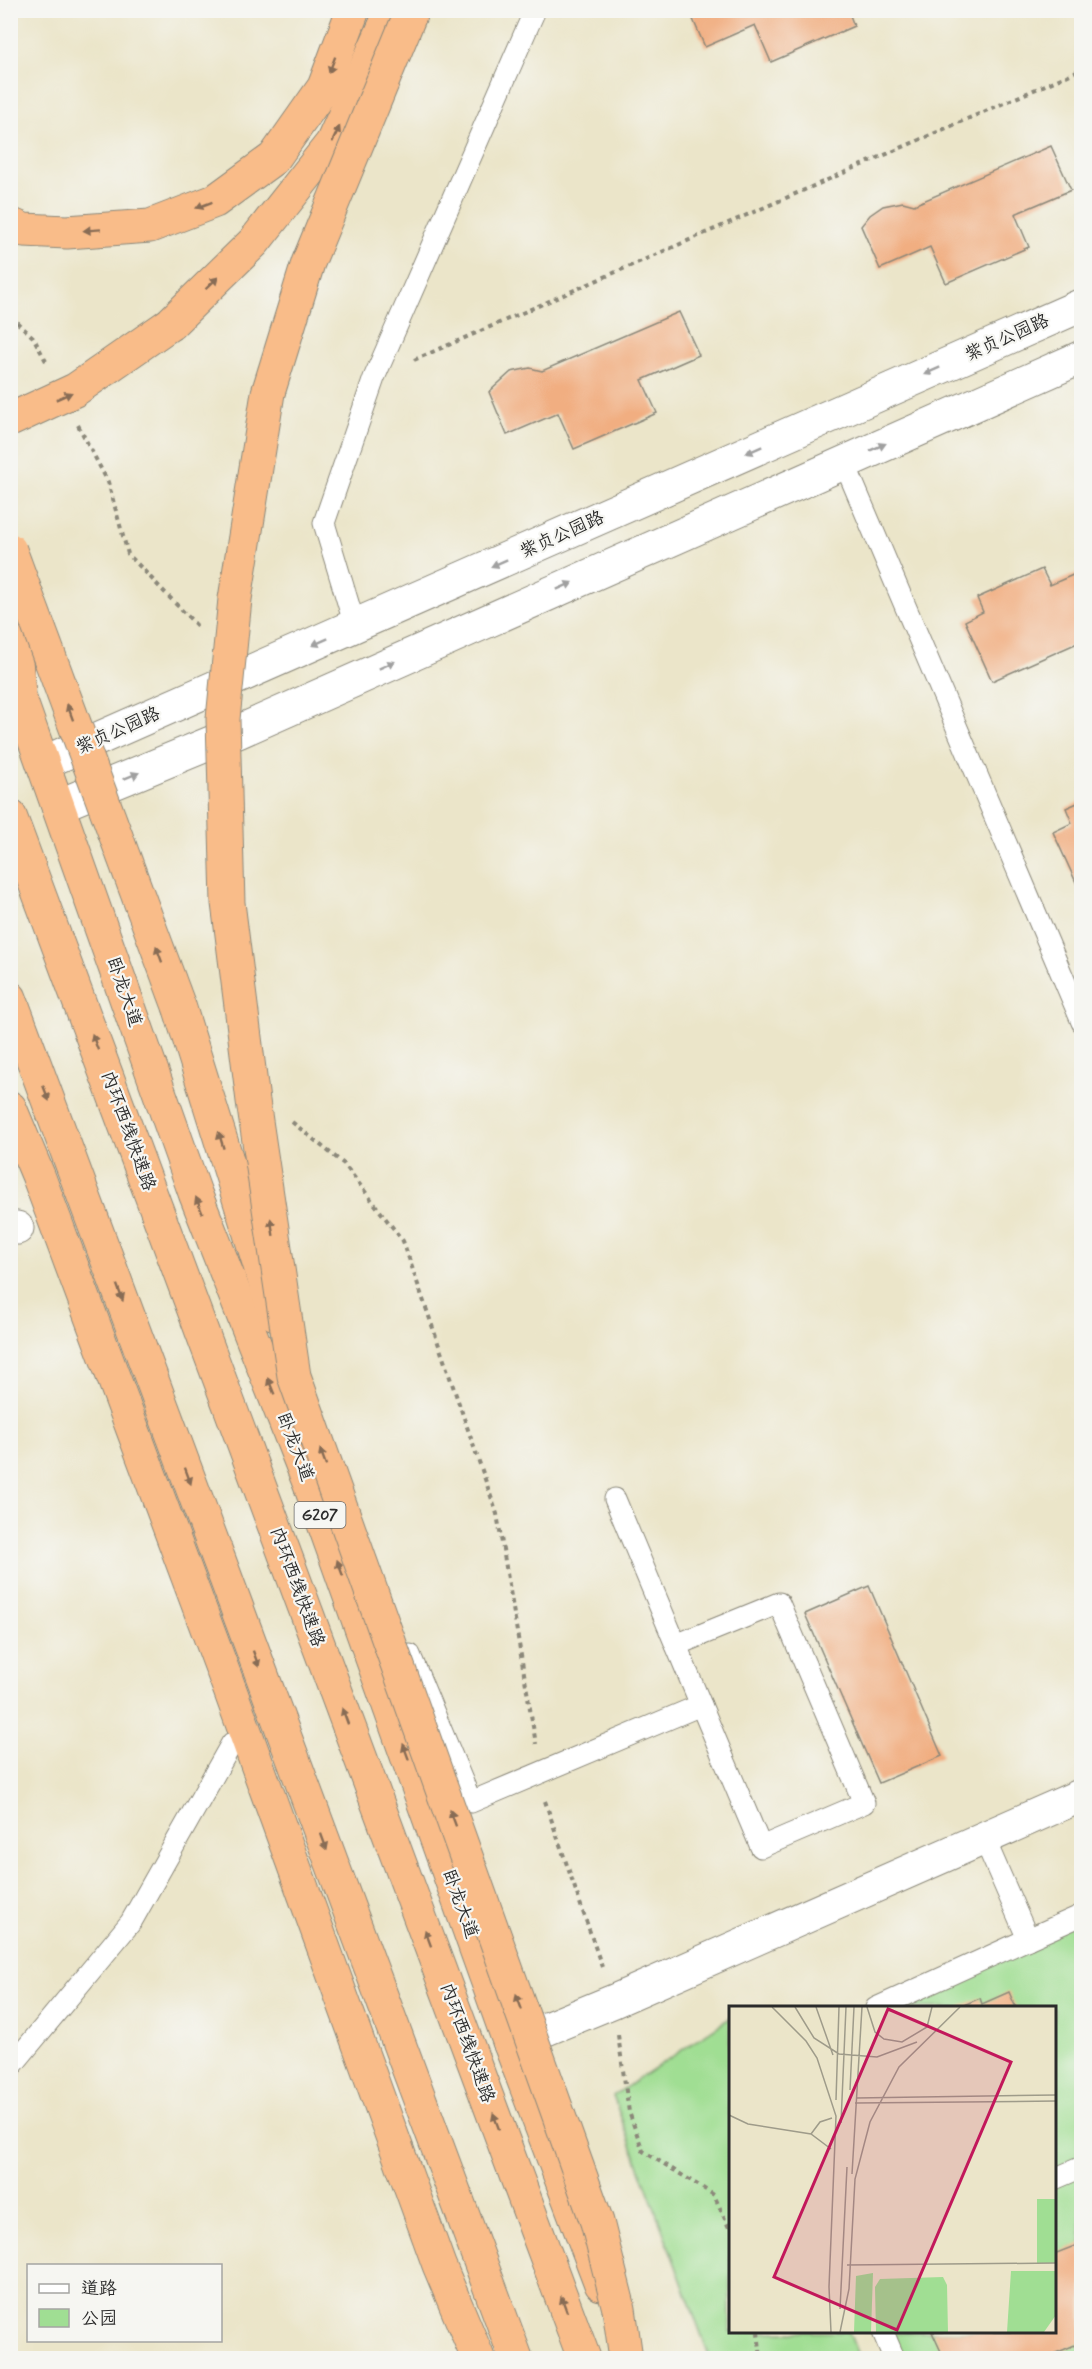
<svg xmlns="http://www.w3.org/2000/svg" width="1092" height="2369" font-family="Mynerve,'LXGW WenKai TC',sans-serif">
  <style>
    .green { fill: #a0de93; stroke: #66845f; stroke-width: 1.5 }
    .building { fill: #f1ae81 }
    .lines { fill: none; stroke-linecap: round; stroke-linejoin: round }
    .service-casing { stroke: #8b887a; stroke-width: 23 }
    .minor-casing { stroke: #8b887a; stroke-width: 35 }
    .tertiary-casing { stroke: #8b887a; stroke-width: 35 }
    .trunk-casing { stroke: #8b887a; stroke-width: 35 }
    .path { stroke: #8b887a; stroke-width: 4; stroke-dasharray: 4.5 4.5; stroke-linecap: butt }
    .service { stroke: #fff; stroke-width: 21 }
    .minor { stroke: #fff; stroke-width: 33 }
    .tertiary { stroke: #fff; stroke-width: 33 }
    .trunk { stroke: #f9bc89; stroke-width: 33 }
    .trunk-bridge-casing { stroke: #8b887a; stroke-width: 35; stroke-linecap: butt }
    .trunk-bridge { stroke: #f9bc89; stroke-width: 33 }
    .oneway { fill: #886c55 }
    .oneway2 { fill: #a0a0a0 }
    .labels { text-anchor: middle; dominant-baseline: central; stroke-width: 4.5; stroke-linejoin: round; paint-order: stroke }
    .shield { fill: #f6f6f2; stroke: #686867; stroke-width: 1.5 }
    .shield-label { font-size: 16px; font-weight: bold; fill: #2b2b2b }
    .street-label { font-size: 18px; fill: #2b2b2b; stroke: #f6f6f2 }
    .inset-road { fill: none; stroke: #9e9b8a; stroke-width: 1.5 }
    .view { fill: #c2185b; fill-opacity: 0.15; stroke: #c2185b; stroke-width: 3 }
    .inset-edge { fill: none; stroke: #2b2b2b; stroke-width: 3 }
  </style>
  <rect width="100%" height="100%" fill="#f6f6f2"/>
  <filter id="ink" filterUnits="userSpaceOnUse"><feTurbulence type="fractalNoise" baseFrequency=".0167" numOctaves="2"/><feDisplacementMap in="SourceGraphic" scale="12" xChannelSelector="R" yChannelSelector="G"/><feConvolveMatrix kernelMatrix="1 2 1 2 8 2 1 2 1" color-interpolation-filters="sRGB"/></filter>
  <filter id="wash" filterUnits="userSpaceOnUse"><feTurbulence type="fractalNoise" baseFrequency=".008" numOctaves="4" result="noise"/><feDisplacementMap in="SourceGraphic" scale="24" xChannelSelector="R" yChannelSelector="G"/><feGaussianBlur stdDeviation="1.35" result="paint"/><feColorMatrix in="noise" values="0 0 0 0 0 0 0 0 0 0 0 0 0 0 0 0 0 1.4 0 .05"/><feComposite in="paint" operator="in"/></filter>
  <g filter="url(#wash)">
    <rect width="100%" height="100%" fill="#ebe5c9"/>
    <g class="green">
      <polygon points="1081,1915 1081,2358 894,2358 883,2332 1054,2332 1054,2008 876,2008"/>
      <polygon points="730,2018 730,2332 849,2332 859,2358 710,2358 613,2096"/>
    </g>
    <g id="blocks">
      <g class="building">
        <polygon points="689,10 848,10 854,26 771,62 755,25 705,47"/>
        <polygon points="1051,146 1071,190 1015,214 1029,247 946,283 930,247 880,269 861,226 870,215 883,206 903,202 914,205"/>
        <polygon points="679,312 699,355 642,380 657,413 574,449 558,413 507,435 489,392 511,372 530,368 542,371"/>
        <polygon points="1042,569 1050,585 1082,571 1082,641 992,681 965,621 983,612 977,598"/>
        <polygon points="1082,801 1082,891 1080,891 1053,832 1072,823 1066,808"/>
        <polygon points="869,1586 942,1756 879,1783 805,1614"/>
        <polygon points="1009,1992 1016,2008 957,2008 980,1998 982,2004"/>
        <polygon points="1082,2243 1082,2342 1044,2358 991,2358 991,2357 944,2358 932,2332 1054,2332 1054,2254"/>
      </g>
    </g>
  </g>
  <g filter="url(#ink)">
    <use href="#blocks" fill-opacity="0" stroke="#8b887a" stroke-width="1.5"/>
    <g class="lines">
      <g class="service-casing">
        <g id="service">
          <polyline points="844,462 1082,1022"/>
          <polyline points="355,626 324,523 374,378 535,10"/>
          <polyline points="676,1645 779,1603 864,1803 761,1847 701,1705"/>
          <polyline points="410,1655 471,1802 701,1705 615,1499"/>
          <polyline points="984,1838 1028,1939 1082,1915"/>
          <polyline points="876,2008 1028,1939"/>
          <polyline points="10,2068 131,1922 232,1743"/>
          <polyline points="1054,2179 1082,2167"/>
          <polyline points="883,2332 894,2358"/>
        </g>
      </g>
      <g class="minor-casing">
        <g id="minor">
          <polyline points="10,1227 17,1228"/>
          <polyline points="510,2044 614,2001 1082,1795"/>
        </g>
      </g>
      <g class="tertiary-casing">
        <g id="tertiary">
          <polyline points="43,763 1082,305"/>
          <polyline points="58,806 240,731 1082,357"/>
        </g>
      </g>
      <g class="trunk-casing">
        <g id="trunk">
          <polyline points="10,224 24,230 67,232 150,226 215,201 274,158 324,87 353,10"/>
          <polyline points="170,324 254,242 332,143 392,10"/>
          <polyline points="10,593 19,694"/>
          <polyline points="10,671 195,1193 310,1485 510,2044 601,2284"/>
          <polyline points="10,816 584,2358"/>
          <polyline points="10,998 516,2358"/>
          <polyline points="180,1009 275,1314"/>
          <polyline points="10,1108 38,1175 230,1690 439,2265 478,2358"/>
        </g>
      </g>
      <g class="path">
        <polyline points="10,316 33,337 48,365"/>
        <polyline points="414,360 1082,69"/>
        <polyline points="78,425 108,482 128,554 197,626"/>
        <polyline points="292,1122 344,1164 403,1241 497,1514 536,1744"/>
        <polyline points="545,1801 603,1970"/>
        <polyline points="618,2035 629,2112 643,2151 714,2195 730,2230"/>
        <polyline points="758,2332 761,2358"/>
      </g>
      <use href="#service" class="service"/>
      <use href="#minor" class="minor"/>
      <use href="#tertiary" class="tertiary"/>
      <use href="#trunk" class="trunk"/>
      <g class="trunk-bridge-casing">
        <g id="trunk-bridge">
          <polyline points="412,10 308,263 268,393 235,599 223,719 228,903 253,1101 294,1376 597,2222 619,2309 626,2358"/>
          <polyline points="10,420 75,390 170,324"/>
          <polyline points="10,550 180,1009"/>
        </g>
      </g>
      <use href="#trunk-bridge" class="trunk-bridge"/>
    </g>
    <defs><path id="oneway-solid" d="M-6-.8H1V-3.2L6.5 0L1 3.2V.8H-6Z" transform="scale(1.5)"/></defs>
    <g class="oneway">
      <use href="#oneway-solid" transform="translate(332 65) rotate(111)"/>
      <use href="#oneway-solid" transform="translate(336 134) rotate(-65)"/>
      <use href="#oneway-solid" transform="translate(204 205) rotate(159)"/>
      <use href="#oneway-solid" transform="translate(92 230) rotate(176)"/>
      <use href="#oneway-solid" transform="translate(212 283) rotate(-44)"/>
      <use href="#oneway-solid" transform="translate(64 396) rotate(-24)"/>
      <use href="#oneway-solid" transform="translate(70 712) rotate(-110)"/>
      <use href="#oneway-solid" transform="translate(159 954) rotate(-110)"/>
      <use href="#oneway-solid" transform="translate(95 1042) rotate(-110)"/>
      <use href="#oneway-solid" transform="translate(46 1093) rotate(69)"/>
      <use href="#oneway-solid" transform="translate(221 1140) rotate(-107)"/>
      <use href="#oneway-solid" transform="translate(199 1205) rotate(-112)"/>
      <use href="#oneway-solid" transform="translate(272 1227) rotate(-99)"/>
      <use href="#oneway-solid" transform="translate(120 1293) rotate(70)"/>
      <use href="#oneway-solid" transform="translate(271 1386) rotate(-112)"/>
      <use href="#oneway-solid" transform="translate(323 1457) rotate(-110)"/>
      <use href="#oneway-solid" transform="translate(188 1476) rotate(70)"/>
      <use href="#oneway-solid" transform="translate(340 1568) rotate(-110)"/>
      <use href="#oneway-solid" transform="translate(256 1659) rotate(70)"/>
      <use href="#oneway-solid" transform="translate(345 1716) rotate(-110)"/>
      <use href="#oneway-solid" transform="translate(406 1752) rotate(-110)"/>
      <use href="#oneway-solid" transform="translate(453 1818) rotate(-110)"/>
      <use href="#oneway-solid" transform="translate(324 1842) rotate(70)"/>
      <use href="#oneway-solid" transform="translate(428 1938) rotate(-110)"/>
      <use href="#oneway-solid" transform="translate(519 2002) rotate(-110)"/>
      <use href="#oneway-solid" transform="translate(496 2121) rotate(-110)"/>
      <use href="#oneway-solid" transform="translate(564 2304) rotate(-110)"/>
    </g>
    <g class="oneway2">
      <use href="#oneway-solid" transform="translate(932 371) rotate(156)"/>
      <use href="#oneway-solid" transform="translate(878 447) rotate(-24)"/>
      <use href="#oneway-solid" transform="translate(754 450) rotate(156)"/>
      <use href="#oneway-solid" transform="translate(499 563) rotate(156)"/>
      <use href="#oneway-solid" transform="translate(565 586) rotate(-24)"/>
      <use href="#oneway-solid" transform="translate(320 642) rotate(156)"/>
      <use href="#oneway-solid" transform="translate(387 665) rotate(-24)"/>
      <use href="#oneway-solid" transform="translate(131 776) rotate(-22)"/>
    </g>
  </g>
  <g class="labels">
    <rect class="shield" x="294.5" y="1502" width="51" height="26" rx="4.5"/>
    <g class="shield-label">
      <text x="320" y="1515">G207</text>
    </g>
    <g class="street-label">
      <text transform="translate(1007 338) rotate(-24)">紫贞公园路</text>
      <text transform="translate(562 535) rotate(-24)">紫贞公园路</text>
      <text transform="translate(118 731) rotate(-24)">紫贞公园路</text>
      <text transform="translate(124 992) rotate(71)">卧龙大道</text>
      <text transform="translate(128 1131) rotate(70)">内环西线快速路</text>
      <text transform="translate(295 1447) rotate(69)">卧龙大道</text>
      <text transform="translate(297 1587) rotate(70)">内环西线快速路</text>
      <text transform="translate(460 1904) rotate(70)">卧龙大道</text>
      <text transform="translate(467 2043) rotate(70)">内环西线快速路</text>
    </g>
  </g>
  <g transform="translate(729 2006)">
    <rect width="327" height="327" fill="#ebe5c9"/>
    <path d="M308,193H327V257H308ZM282,265H327V309L315,326H278ZM144,267L142,326H125L127,270ZM214,271L218,279L219,326H147L146,281L151,273Z" fill="#a0de93"/>
    <path class="inset-road" d="M43,1L77,35L88,52L107,110L100,281L102,326M66,1L85,32L110,48L148,51L188,36M87,1L104,49M138,1L146,26L155,33L173,36L198,21L203,1M121,84L125,1M127,92L327,89M107,94L110,1M126,97L327,95M0,109L19,118L82,128L102,143M112,117L117,1M82,128L91,116L103,112M123,168L133,1M118,259L327,257M111,303L118,161M111,326L120,283L126,173L141,116L170,61L231,1"/>
    <path class="view" d="M159,3L282,56L168,324L45,271Z"/>
    <rect width="327" height="327" class="inset-edge"/>
  </g>
  <rect width="1092" height="2369" fill="none" stroke="#f6f6f2" stroke-width="36"/>
  <rect x="27" y="2264" width="195" height="78" fill="#f6f6f2" stroke="#a5a5a2" stroke-width="1.5"/>
  <rect x="39" y="2284" width="30" height="9" fill="#ffffff" stroke="#a5a5a2" stroke-width="1.5"/>
  <text x="81" y="2294" font-size="18" fill="#2b2b2b">道路</text>
  <rect x="39" y="2309" width="30" height="18" fill="#a0de93" stroke="#a5a5a2" stroke-width="1.5"/>
  <text x="81" y="2324" font-size="18" fill="#2b2b2b">公园</text>
</svg>
